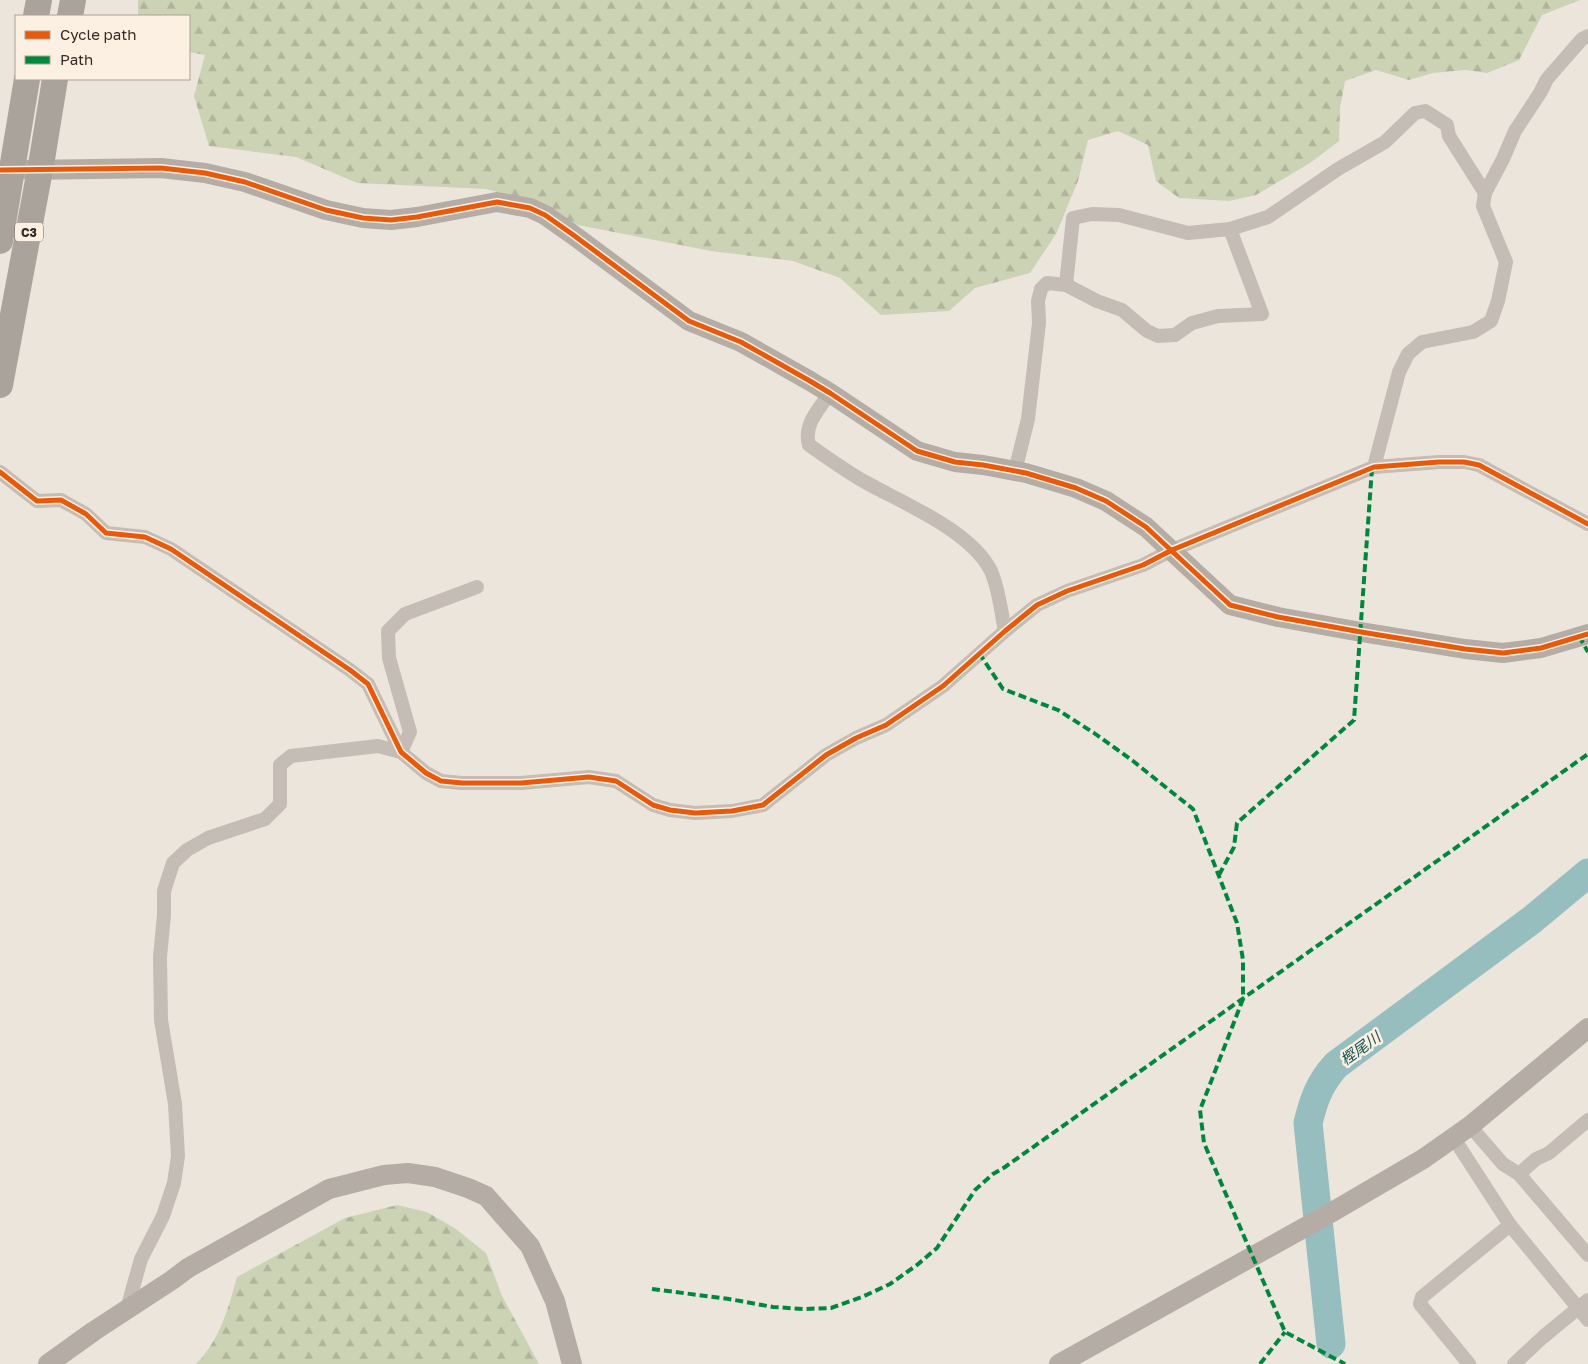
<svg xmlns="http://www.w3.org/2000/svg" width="1588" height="1364" font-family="'Golos Text','Noto Sans JP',sans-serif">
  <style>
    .forest { fill: url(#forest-firs) }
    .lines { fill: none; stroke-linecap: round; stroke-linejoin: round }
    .river { stroke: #96bebf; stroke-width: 29 }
    .street { stroke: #c4bcb5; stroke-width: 14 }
    .secondary { stroke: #b5aca5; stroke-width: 20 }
    .highway { stroke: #aaa39b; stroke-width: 26 }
    .highway-bridge { stroke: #aaa39b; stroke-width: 26 }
    .quiet { stroke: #00873e; stroke-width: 4; stroke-dasharray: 8 4; stroke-linecap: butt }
    .cycleway-casing { stroke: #fbf0e1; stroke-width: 8 }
    .cycleway { stroke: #e8590c; stroke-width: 5 }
    .labels { text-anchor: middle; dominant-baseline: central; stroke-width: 5; stroke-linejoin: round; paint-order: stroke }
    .shield { fill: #fbf0e1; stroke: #70655d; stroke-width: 1 }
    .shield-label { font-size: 12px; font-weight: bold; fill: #352a24 }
    .water-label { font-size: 15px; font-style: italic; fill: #165359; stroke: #fbf0e1 }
  </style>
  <defs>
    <pattern id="forest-firs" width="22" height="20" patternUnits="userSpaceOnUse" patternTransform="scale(1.25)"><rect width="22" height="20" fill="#ccd2b4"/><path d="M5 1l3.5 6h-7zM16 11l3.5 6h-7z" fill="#b0b49b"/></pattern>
  </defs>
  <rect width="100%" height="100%" fill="#ece5dc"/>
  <g class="forest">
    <polygon points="138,0 1580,0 1542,15 1519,60 1487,73 1466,70 1433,73 1409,80 1376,70 1345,81 1340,108 1339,141 1310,163 1256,195 1229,201 1179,198 1156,181 1148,145 1118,131 1088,140 1078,181 1056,234 1030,273 975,288 949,311 881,315 840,278 793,261 711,251 578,225 532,201 486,189 357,183 296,157 209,146 194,96 205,55 189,52 189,16 138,16"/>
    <path d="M397,1205L427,1212L456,1229L486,1253L502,1296L539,1364H196C220,1340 228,1309 237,1277L345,1218Z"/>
  </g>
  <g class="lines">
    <path class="river" d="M1331,1344L1308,1123C1314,1099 1319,1084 1336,1065L1533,919L1588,873"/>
    <g class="street">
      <polyline points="1066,285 1073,218 1092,214 1119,215 1188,233 1230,229 1268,217 1338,169 1385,142 1415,113 1425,111 1447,125 1449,136 1485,193"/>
      <path d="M830,393C819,409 803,425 809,445C828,458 847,472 867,483C905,504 971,531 991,571C999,589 1001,612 1005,631"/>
      <polyline points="1374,467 1399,372 1408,354 1422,342 1473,332 1491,321 1498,301 1506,262 1483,206 1485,193 1503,159 1515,131 1540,93 1547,79 1582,39 1588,36"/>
      <polyline points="1015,471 1028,419 1039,323 1038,301 1041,289 1047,283 1066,285 1097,301 1122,310 1147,331 1158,336 1175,335 1192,323 1218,316 1262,314 1230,229"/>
      <polyline points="0,472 37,501 61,500 86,514 106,533 145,537 171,549 350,670 368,684 401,752 426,773 441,781 462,783 521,783 589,777 616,781 653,805 670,810 695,813 732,811 763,805 826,755 856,738 886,725 943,686 1005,631 1037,605 1067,591 1143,565 1172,550 1374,467 1439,462 1464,462 1479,465 1588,524"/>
      <polyline points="401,752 410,732 389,658 388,631 405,614 477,587"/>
      <polyline points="1470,1126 1503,1164 1519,1174 1588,1255"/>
      <polyline points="1453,1137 1510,1225 1588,1320"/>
      <polyline points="1519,1174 1536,1159 1549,1153 1588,1120"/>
      <polyline points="127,1309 141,1259 163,1216 174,1183 178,1156 175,1104 161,1020 160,957 164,915 164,891 173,863 187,850 208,838 265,819 280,804 280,765 291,756 378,746 401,752"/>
      <polyline points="1469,1364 1420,1304 1422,1297 1510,1225"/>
      <polyline points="1514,1364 1543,1337 1588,1300"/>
    </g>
    <g class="secondary">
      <polyline points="27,170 161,168 205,173 245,182 326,210 363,218 391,220 417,217 497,202 530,208 545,215 572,234 689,321 741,342 810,381 830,393 917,451 955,462 983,465 1026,473 1076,488 1106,501 1146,527 1230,605 1278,617 1361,632 1465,649 1503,653 1541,648 1588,634"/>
      <polyline points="48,1364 94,1331 172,1280 188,1268 329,1189 384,1175 408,1173 435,1177 468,1188 486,1196 530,1246 555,1301 572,1364"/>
      <polyline points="1059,1364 1327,1215 1423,1159 1470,1126 1588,1028"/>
    </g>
    <g class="highway">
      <polyline points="36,16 39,0"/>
      <polyline points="70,16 73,0"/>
    </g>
    <g class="highway-bridge">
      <polyline points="0,241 27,79"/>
      <polyline points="0,385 42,159 55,79"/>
    </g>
    <g class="quiet">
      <polyline points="1579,636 1588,652"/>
      <polyline points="979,653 1003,689 1058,710 1094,733 1133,761 1193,809 1237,923 1243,960 1243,999 1200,1110 1204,1143 1285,1332 1345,1364"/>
      <polyline points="1219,875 1234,847 1237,823 1354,720 1372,468"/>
      <polyline points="652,1289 729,1299 773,1307 804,1309 831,1308 862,1297 890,1284 917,1265 937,1248 975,1190 993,1174 1005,1167 1588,754"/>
      <polyline points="1260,1364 1285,1332"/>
    </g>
    <g class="cycleway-casing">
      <g id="cycleway">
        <polyline points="0,170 161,168 205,173 245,182 326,210 363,218 391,220 417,217 497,202 530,208 545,215 572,234 689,321 741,342 810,381 830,393 917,451 955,462 983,465 1026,473 1076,488 1106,501 1146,527 1230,605 1278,617 1361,632 1465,649 1503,653 1541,648 1588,634"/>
        <polyline points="0,472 37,501 61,500 86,514 106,533 145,537 171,549 350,670 368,684 401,752 426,773 441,781 462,783 521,783 589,777 616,781 653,805 670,810 695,813 732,811 763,805 826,755 856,738 886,725 943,686 1005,631 1037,605 1067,591 1143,565 1172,550 1374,467 1439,462 1464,462 1479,465 1588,524"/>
      </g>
    </g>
    <use href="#cycleway" class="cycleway"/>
  </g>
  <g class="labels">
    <rect class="shield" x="15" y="222.5" width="28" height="19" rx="4"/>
    <g class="shield-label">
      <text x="29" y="232">C3</text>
    </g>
    <g class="water-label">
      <text transform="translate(1360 1048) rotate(-36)">樫尾川</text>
    </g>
  </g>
  <rect x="15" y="15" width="175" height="65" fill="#fbf0e1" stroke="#aca195"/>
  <rect x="25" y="31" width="25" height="8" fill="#e8590c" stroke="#aca195"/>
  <text x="60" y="40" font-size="15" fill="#352a24">Cycle path</text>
  <rect x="25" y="56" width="25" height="8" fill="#00873e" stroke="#aca195"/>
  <text x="60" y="65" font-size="15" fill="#352a24">Path</text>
</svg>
